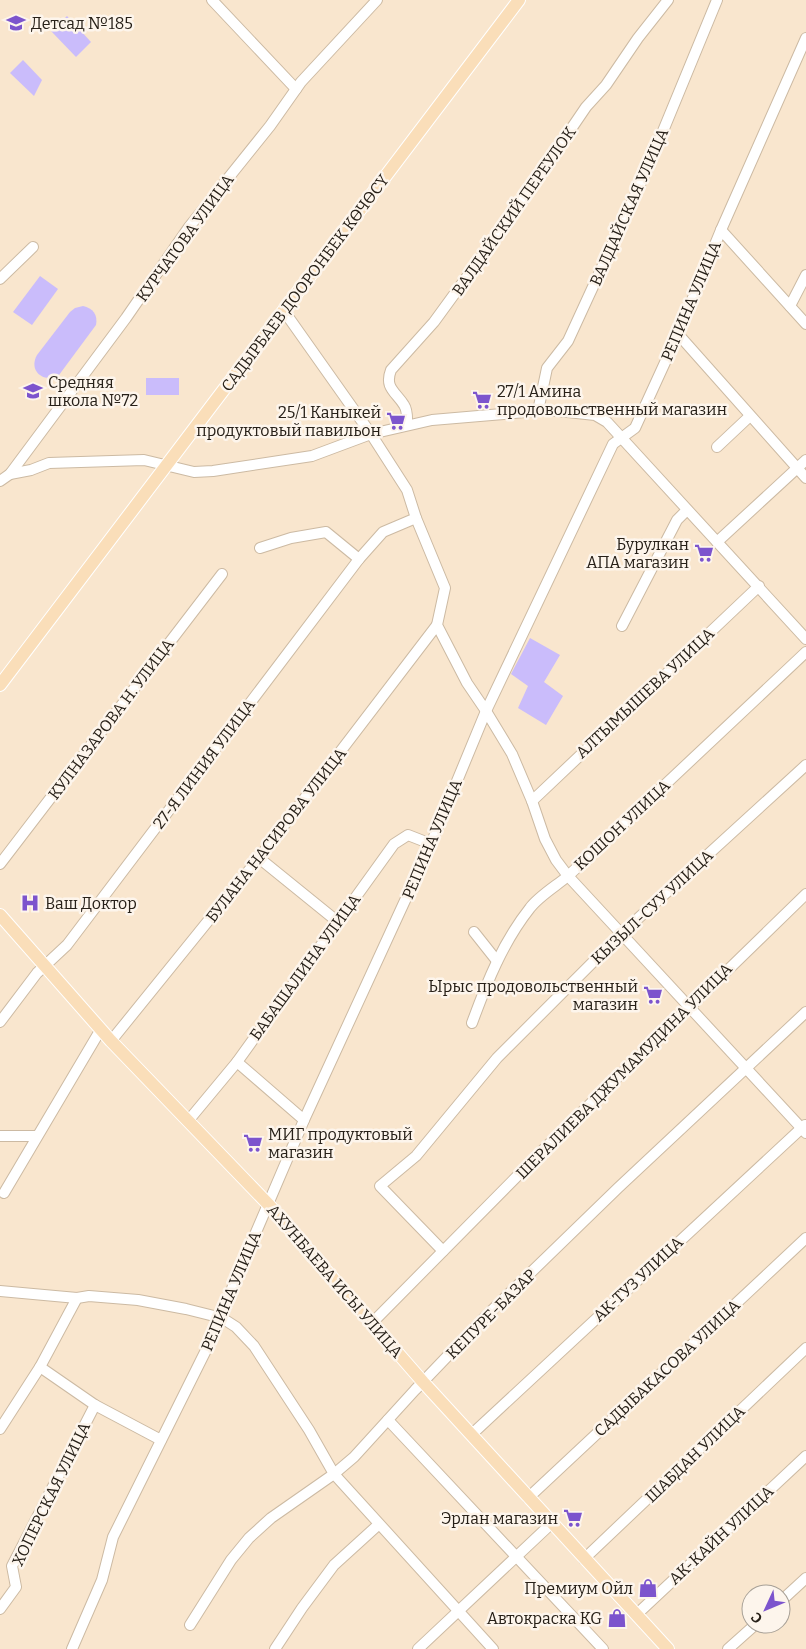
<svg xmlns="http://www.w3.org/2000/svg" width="806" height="1649" font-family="Bitter,serif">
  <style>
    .green { fill: #cabcfb }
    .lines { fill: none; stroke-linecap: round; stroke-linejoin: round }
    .minor-casing { stroke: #ccbaa3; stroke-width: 12 }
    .major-casing { stroke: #fff; stroke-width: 14 }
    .minor { stroke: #fff; stroke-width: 10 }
    .major { stroke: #fadeb9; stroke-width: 12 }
    .labels { text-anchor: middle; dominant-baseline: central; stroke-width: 5; stroke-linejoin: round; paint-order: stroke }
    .poi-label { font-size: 16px; fill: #272018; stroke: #fdf5ec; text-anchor: end }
    .street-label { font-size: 16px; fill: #272018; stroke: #fdf5ec }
  </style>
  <rect width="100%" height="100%" fill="#f9e6ce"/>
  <g class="green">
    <polygon points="67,16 91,42 76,57 51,31"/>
    <polygon points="23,60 42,80 34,96 10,73"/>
    <polygon points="40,276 58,289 32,325 13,312"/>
    <path d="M83,306C93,308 98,315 96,325L59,375C44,384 28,371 37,355L70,312L75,308Z"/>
    <rect x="146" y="378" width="33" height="17"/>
    <polygon points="530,638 560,655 544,682 563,696 546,725 518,708 528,686 511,674"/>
  </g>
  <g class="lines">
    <g class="minor-casing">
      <g id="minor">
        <polyline points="212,0 296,89"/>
        <polyline points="721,230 806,324"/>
        <polyline points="0,279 33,247"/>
        <polyline points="790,306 806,275"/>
        <polyline points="284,311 371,434 407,490 416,518 445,588 437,625 467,683 486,711 512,754 532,801 545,839 556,860 568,876 806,1133"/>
        <polyline points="678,334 806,478"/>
        <polyline points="538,411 547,368 568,341 649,165 717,0"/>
        <path d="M407,425C407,419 408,411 404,405C396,392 384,388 391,370L434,322L520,204L586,107L606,85L638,38L668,0"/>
        <polyline points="717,447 750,416"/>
        <polyline points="10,474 31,470 49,463 144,460 194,472 213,471 312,456 371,434 432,420 538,411 558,411 595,415 607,422 806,639"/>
        <polyline points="0,481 10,474 126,318 189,227 270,126 301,82 377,0"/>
        <polyline points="717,542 806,460"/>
        <polyline points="260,548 291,538 326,532 359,559"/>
        <polyline points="622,626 677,520 687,510"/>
        <polyline points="532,801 759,586"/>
        <polyline points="259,858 338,922"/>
        <polyline points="0,864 222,574"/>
        <polyline points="474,932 497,961"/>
        <polyline points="0,1022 37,973 67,945 359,559 383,532 416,518"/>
        <path d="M472,1023C487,982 503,942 530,908C539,896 556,886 568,876L806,652"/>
        <polyline points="111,1041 259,858 437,625"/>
        <polyline points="237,1062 304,1120"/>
        <polyline points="188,1121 237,1062 394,844 408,835 431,844"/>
        <polyline points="0,1136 37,1136"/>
        <polyline points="4,1193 101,1029"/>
        <polyline points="443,1251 380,1186 416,1156 497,1058 621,934 806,765"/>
        <polyline points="0,1291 77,1298 89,1296 138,1300 186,1309 222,1318 236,1327 254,1346 309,1430 334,1474 493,1649"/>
        <polyline points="371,1324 546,1147 806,894"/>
        <polyline points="40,1367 95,1405 161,1440"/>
        <polyline points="388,1420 603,1649"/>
        <polyline points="0,1429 40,1367 77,1298"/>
        <polyline points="471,1435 805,1125"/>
        <polyline points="528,1498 806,1238"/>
        <polyline points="584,1559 806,1348"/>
        <polyline points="781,1601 806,1578"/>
        <polyline points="0,1609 16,1587 12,1566 95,1405"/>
        <polyline points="636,1615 806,1456"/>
        <polyline points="190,1625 231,1560 249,1538 271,1518 334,1474 354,1457 415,1390 486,1316 619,1187 806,1012"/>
        <polyline points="72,1649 102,1580 113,1537 222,1318 233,1286 304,1120 431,844 486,711 613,444 635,428 678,334 721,230 806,38"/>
        <polyline points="275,1649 302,1608 334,1565 378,1525"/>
        <polyline points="418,1649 552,1523"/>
        <polyline points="728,1649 756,1624"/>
      </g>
    </g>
    <g class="major-casing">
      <g id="major">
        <polyline points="0,685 519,0"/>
        <polyline points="0,915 111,1041 269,1205 423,1382 668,1649"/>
      </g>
    </g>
    <use href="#minor" class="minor"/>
    <use href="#major" class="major"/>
  </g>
  <defs>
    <g id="school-bare" transform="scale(1.5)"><path d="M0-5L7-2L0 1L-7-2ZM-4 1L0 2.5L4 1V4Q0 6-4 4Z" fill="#7c54cd" stroke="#fdf5ec" stroke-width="2.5" paint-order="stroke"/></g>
    <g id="supermarket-bare" transform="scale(1.5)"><path d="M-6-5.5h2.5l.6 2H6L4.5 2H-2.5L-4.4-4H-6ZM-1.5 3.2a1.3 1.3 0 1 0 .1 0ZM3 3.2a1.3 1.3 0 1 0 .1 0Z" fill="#7c54cd" stroke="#fdf5ec" stroke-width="2.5" paint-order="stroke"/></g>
    <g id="hospital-bare" transform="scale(1.5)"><path d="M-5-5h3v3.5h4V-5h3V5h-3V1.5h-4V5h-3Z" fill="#7c54cd" stroke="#fdf5ec" stroke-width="2.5" paint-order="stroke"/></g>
    <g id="shop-bare" transform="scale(1.5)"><path d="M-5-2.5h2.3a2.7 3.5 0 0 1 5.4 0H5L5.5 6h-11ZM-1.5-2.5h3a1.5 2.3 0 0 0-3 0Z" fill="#7c54cd" stroke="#fdf5ec" stroke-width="2.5" paint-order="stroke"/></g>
  </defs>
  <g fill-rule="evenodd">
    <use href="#school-bare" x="16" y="23"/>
    <use href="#school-bare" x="33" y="391"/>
    <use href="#supermarket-bare" x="482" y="400"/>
    <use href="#supermarket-bare" x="396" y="421"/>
    <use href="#supermarket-bare" x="704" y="553"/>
    <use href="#hospital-bare" x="30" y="903"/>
    <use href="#supermarket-bare" x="653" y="995"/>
    <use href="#supermarket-bare" x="253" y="1143"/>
    <use href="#supermarket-bare" x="573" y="1518"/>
    <use href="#shop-bare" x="648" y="1588"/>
    <use href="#shop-bare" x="617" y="1618"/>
  </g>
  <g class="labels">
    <g class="poi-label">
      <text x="31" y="23" text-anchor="start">Детсад №185</text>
      <text x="48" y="382" text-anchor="start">Средняя<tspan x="48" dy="18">школа №72</tspan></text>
      <text x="497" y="391" text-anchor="start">27/1 Амина<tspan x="497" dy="18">продовольственный магазин</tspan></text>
      <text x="381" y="412">25/1 Каныкей<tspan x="381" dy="18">продуктовый павильон</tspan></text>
      <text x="689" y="544">Бурулкан<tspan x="689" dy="18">АПА магазин</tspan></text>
      <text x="45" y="903" text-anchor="start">Ваш Доктор</text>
      <text x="638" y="986">Ырыс продовольственный<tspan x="638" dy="18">магазин</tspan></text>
      <text x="268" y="1134" text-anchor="start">МИГ продуктовый<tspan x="268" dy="18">магазин</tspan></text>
      <text x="558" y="1518">Эрлан магазин</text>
      <text x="633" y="1588">Премиум Ойл</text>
      <text x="602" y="1618">Автокраска KG</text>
    </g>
    <g class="street-label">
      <text transform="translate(629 207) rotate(-66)">ВАЛДАЙСКАЯ УЛИЦА</text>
      <text transform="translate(514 211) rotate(-55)">ВАЛДАЙСКИЙ ПЕРЕУЛОК</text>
      <text transform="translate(185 238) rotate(-54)">КУРЧАТОВА УЛИЦА</text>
      <text transform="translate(305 283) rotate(-53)">САДЫРБАЕВ ДООРОНБЕК КӨЧӨСҮ</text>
      <text transform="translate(691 301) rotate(-67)">РЕПИНА УЛИЦА</text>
      <text transform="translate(645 693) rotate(-43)">АЛТЫМЫШЕВА УЛИЦА</text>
      <text transform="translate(111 719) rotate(-53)">КУЛНАЗАРОВА Н. УЛИЦА</text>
      <text transform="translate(204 764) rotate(-53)">27-Я ЛИНИЯ УЛИЦА</text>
      <text transform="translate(622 825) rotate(-43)">КОШОН УЛИЦА</text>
      <text transform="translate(276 835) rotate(-52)">БУЛАНА НАСИРОВА УЛИЦА</text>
      <text transform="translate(432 839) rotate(-67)">РЕПИНА УЛИЦА</text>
      <text transform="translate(652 907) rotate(-43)">КЫЗЫЛ-СУУ УЛИЦА</text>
      <text transform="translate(305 967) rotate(-54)">БАБАШАЛИНА УЛИЦА</text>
      <text transform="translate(624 1071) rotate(-45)">ШЕРАЛИЕВА ДЖУМАМУДИНА УЛИЦА</text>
      <text transform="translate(638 1279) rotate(-43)">АК-ТУЗ УЛИЦА</text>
      <text transform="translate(335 1281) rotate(49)">АХУНБАЕВА ИСЫ УЛИЦА</text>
      <text transform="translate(231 1291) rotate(-67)">РЕПИНА УЛИЦА</text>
      <text transform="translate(491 1314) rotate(-45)">КЕПУРЕ-БАЗАР</text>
      <text transform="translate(667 1368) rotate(-43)">САДЫБАКАСОВА УЛИЦА</text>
      <text transform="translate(695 1454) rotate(-44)">ШАБДАН УЛИЦА</text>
      <text transform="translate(51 1494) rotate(-64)">ХОПЕРСКАЯ УЛИЦА</text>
      <text transform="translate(721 1535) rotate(-43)">АК-КАЙН УЛИЦА</text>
    </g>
  </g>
  <g transform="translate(766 1609) rotate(226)"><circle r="24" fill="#fdf5ec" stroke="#a7a097"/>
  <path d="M0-4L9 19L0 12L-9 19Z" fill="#7c54cd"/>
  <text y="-8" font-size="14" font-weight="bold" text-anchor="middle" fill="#272018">С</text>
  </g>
</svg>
